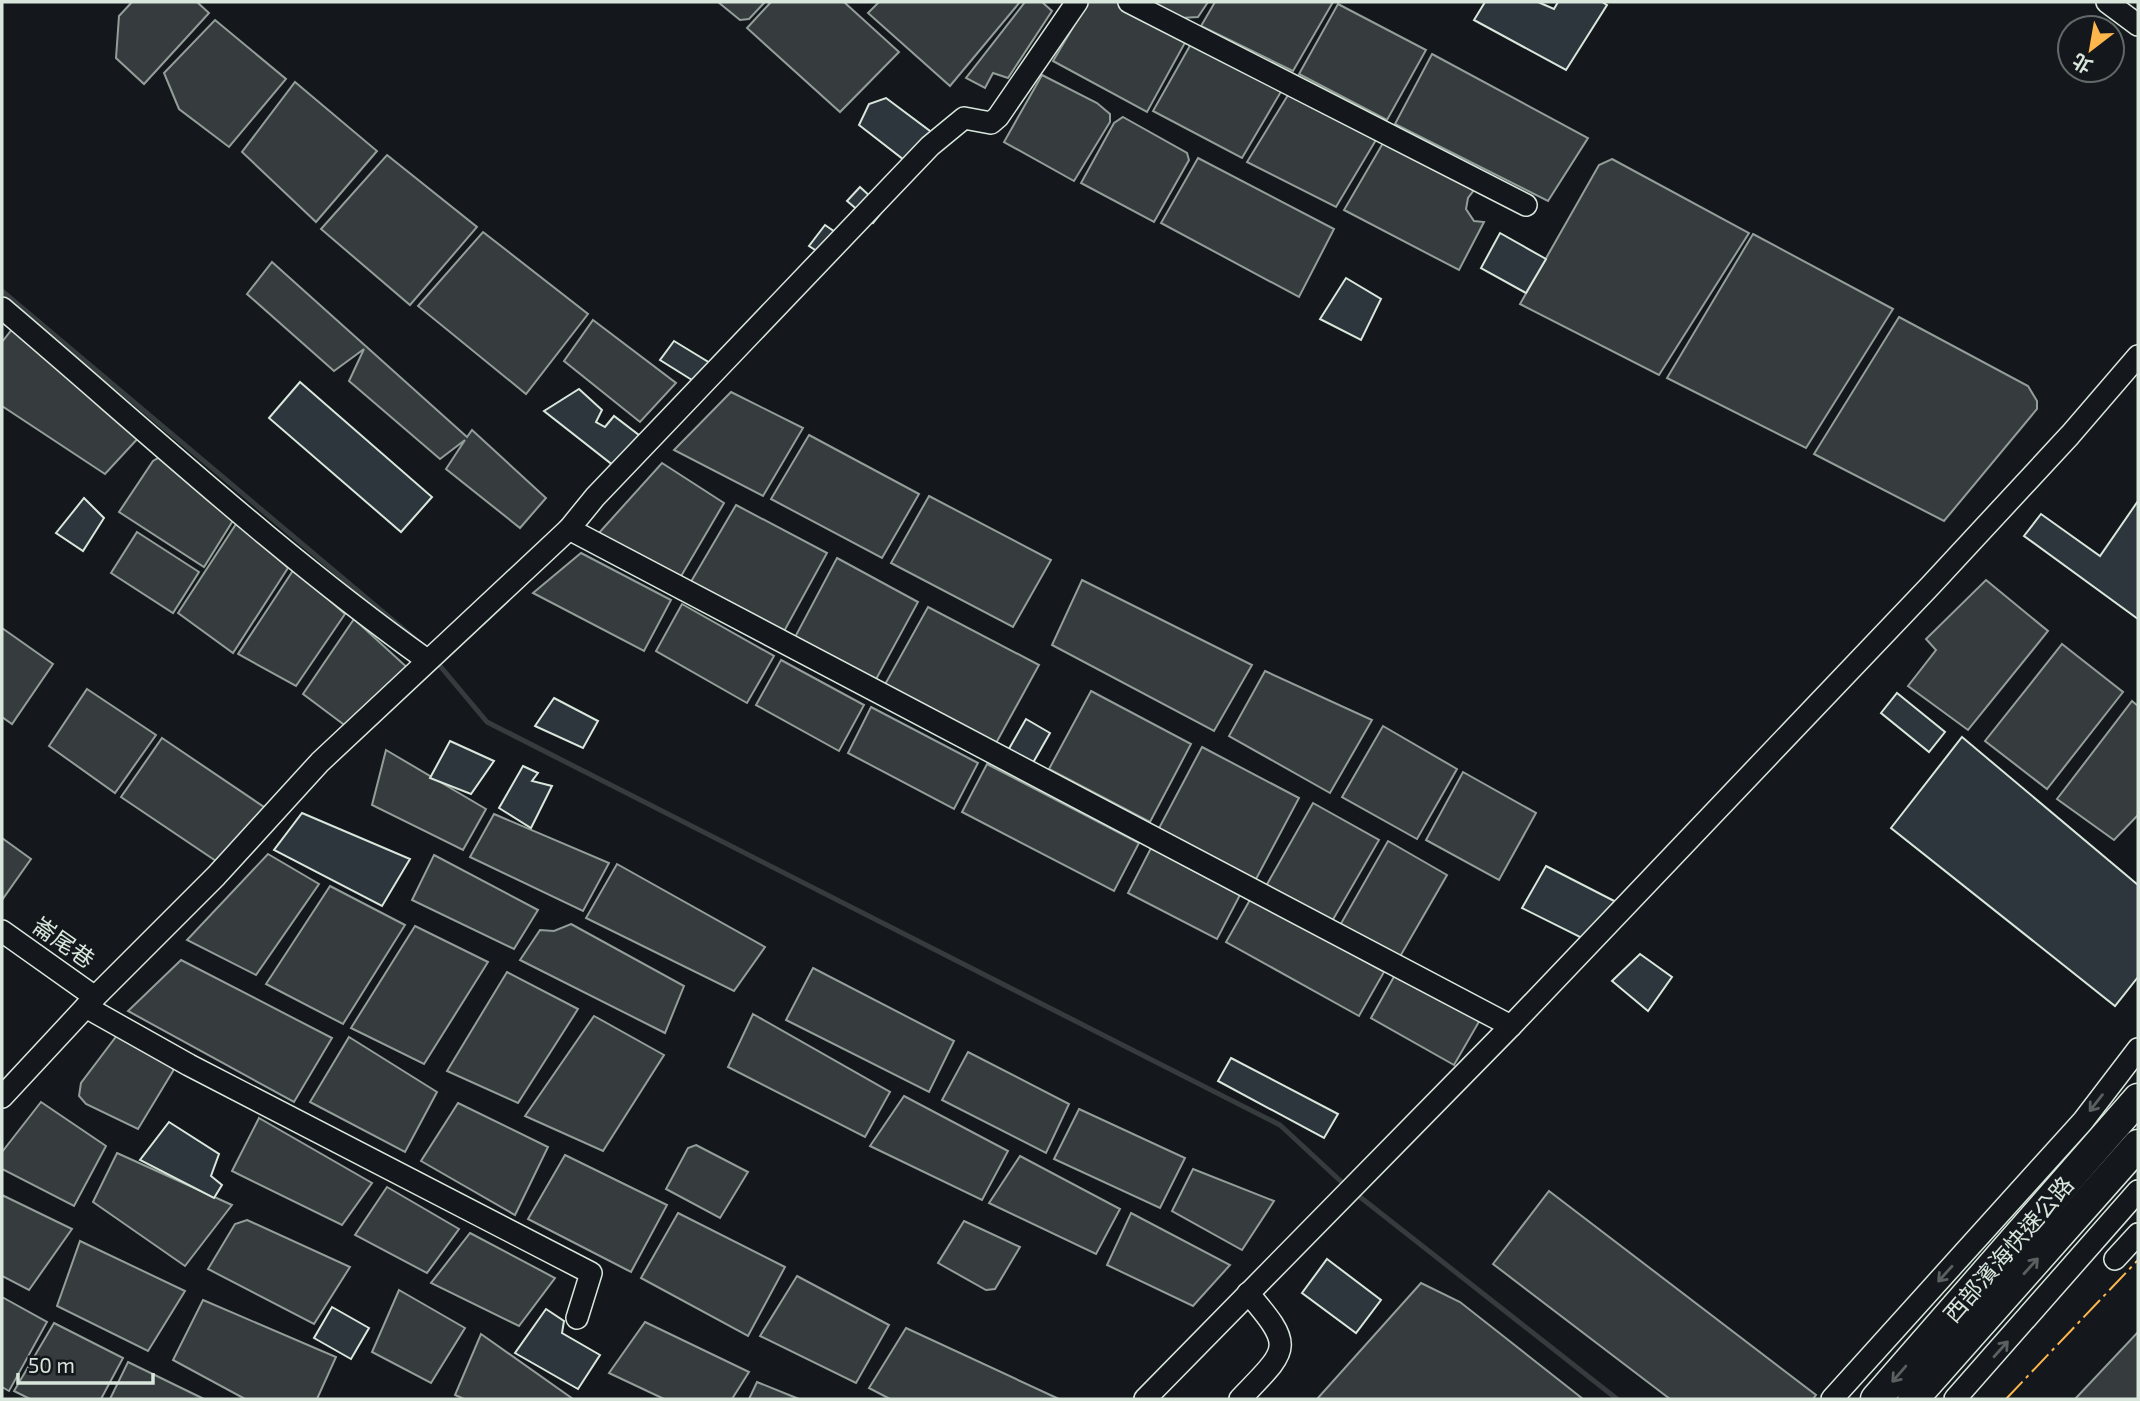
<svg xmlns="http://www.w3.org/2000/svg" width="2140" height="1401" font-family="'Exo 2','Noto Sans TC',sans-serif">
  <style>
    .water { fill: #363b3e; stroke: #939e99; stroke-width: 2 }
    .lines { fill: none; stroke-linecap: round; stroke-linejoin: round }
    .stream { stroke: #363b3e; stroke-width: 5 }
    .building { fill: #2c363c; stroke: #d8e6dc; stroke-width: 2 }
    .minor-casing { stroke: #d8e6dc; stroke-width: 24 }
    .highway-casing { stroke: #d8e6dc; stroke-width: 33 }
    .minor { stroke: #14181c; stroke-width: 21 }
    .highway { stroke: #14181c; stroke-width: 30 }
    .power { stroke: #ffb74d; stroke-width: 2; stroke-dasharray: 24 5 3.5 5; stroke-linecap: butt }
    .oneway { stroke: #59605f }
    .labels { text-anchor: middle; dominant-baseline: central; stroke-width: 5; stroke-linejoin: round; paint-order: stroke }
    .street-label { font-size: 23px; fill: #d8e6dc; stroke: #14181c }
  </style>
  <rect width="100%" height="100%" fill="#14181c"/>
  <g class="water">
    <polygon points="132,2 197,2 209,13 144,84 116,58 119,16"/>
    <polygon points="718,2 765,2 749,19 740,20"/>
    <polygon points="771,2 844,2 899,52 840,112 747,28"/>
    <polygon points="879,2 1020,2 950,86 868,13"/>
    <polygon points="1025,2 1042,2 1052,11 1008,78 993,73 985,88 966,78"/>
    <polygon points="1088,2 1117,2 1187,39 1147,112 1053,61"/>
    <polygon points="1151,2 1208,2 1198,17 1181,18"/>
    <polygon points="1215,2 1333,2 1293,71 1201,26"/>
    <polygon points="1338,4 1426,50 1387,120 1299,74"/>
    <polygon points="215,20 286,79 229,147 179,109 164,73"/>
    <polygon points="1192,42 1282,90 1242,158 1153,111"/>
    <polygon points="1432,54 1588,138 1548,201 1395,124"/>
    <polygon points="1042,75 1097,103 1110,114 1110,122 1074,181 1004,142"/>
    <polygon points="295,82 377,151 316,222 242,152"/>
    <polygon points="1288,95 1376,140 1336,207 1247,162"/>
    <polygon points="1123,117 1187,153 1189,160 1154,222 1081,183 1114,123"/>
    <polygon points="1383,143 1474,190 1468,198 1466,209 1474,221 1484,222 1459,270 1344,210"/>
    <polygon points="387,155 477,227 410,305 321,229"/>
    <polygon points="1198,158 1334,229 1299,297 1161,223"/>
    <polygon points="1612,159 1749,233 1659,375 1520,304 1599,165"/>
    <polygon points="483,232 588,314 526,394 418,306"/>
    <polygon points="1753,234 1893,309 1806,448 1667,378"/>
    <polygon points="272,262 467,437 472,430 546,498 520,528 446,469 465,440 440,459 349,381 364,349 334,371 247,294"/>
    <polygon points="1899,317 2028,386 2037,401 2037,409 1944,521 1814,454"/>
    <polygon points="593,320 676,383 640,422 564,361"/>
    <polygon points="13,328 141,435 105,474 2,406 2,342"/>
    <polygon points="731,392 803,428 763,496 674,450"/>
    <polygon points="809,435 919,494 882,558 771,499"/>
    <polygon points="160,457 234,519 204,567 119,512 153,461"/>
    <polygon points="662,463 724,503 680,578 598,534"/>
    <polygon points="929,496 1051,560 1013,627 891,563"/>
    <polygon points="736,505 827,553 782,635 689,585"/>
    <polygon points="238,521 288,568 233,653 178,613"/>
    <polygon points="137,532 199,572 173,613 111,573"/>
    <polygon points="581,553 671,600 644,651 533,593"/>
    <polygon points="837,558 918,602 874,683 794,639"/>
    <polygon points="294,569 345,614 296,686 238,654"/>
    <polygon points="1082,580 1252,665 1214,731 1052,645"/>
    <polygon points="1986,580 2048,631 1968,730 1908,686 1936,650 1926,639"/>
    <polygon points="682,604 774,656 747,703 656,651"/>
    <polygon points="928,607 1039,665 995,745 883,688"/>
    <polygon points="354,619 411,671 355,733 303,694"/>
    <polygon points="2,628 53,664 12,724 2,717"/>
    <polygon points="2062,644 2123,692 2047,789 1985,741"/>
    <polygon points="781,660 864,705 839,751 756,705"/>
    <polygon points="1265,671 1372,720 1330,793 1229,736"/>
    <polygon points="87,689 156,735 115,793 49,746"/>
    <polygon points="1091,691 1191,744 1150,822 1049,769"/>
    <polygon points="2132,701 2138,706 2138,815 2114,840 2057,799"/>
    <polygon points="871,707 978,763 954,809 848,753"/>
    <polygon points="1383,726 1457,769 1417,839 1342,797"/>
    <polygon points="162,738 267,809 216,861 121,797"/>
    <polygon points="1202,747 1299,798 1255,881 1158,830"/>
    <polygon points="386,750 486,809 463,850 372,805"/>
    <polygon points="987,764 1139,843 1114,891 962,812"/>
    <polygon points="1463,772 1536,813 1499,880 1426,840"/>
    <polygon points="1313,803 1379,840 1331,923 1266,886"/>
    <polygon points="494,814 609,863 583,911 470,857"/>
    <polygon points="2,838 31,859 2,900"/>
    <polygon points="1388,841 1447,875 1398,960 1339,927"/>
    <polygon points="1151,848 1240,895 1217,939 1128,893"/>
    <polygon points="268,854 319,884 256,975 187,940"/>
    <polygon points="434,855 538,910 514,949 412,900"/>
    <polygon points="617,864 765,947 734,991 586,918"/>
    <polygon points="330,886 405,925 343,1024 266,984"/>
    <polygon points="1251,898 1384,972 1359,1016 1226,942"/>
    <polygon points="571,924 684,986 665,1033 520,960 540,930 554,931"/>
    <polygon points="415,926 488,962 424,1064 351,1028"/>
    <polygon points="181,960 332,1038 294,1102 128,1011"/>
    <polygon points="813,968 954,1041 929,1092 786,1020"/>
    <polygon points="507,972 578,1009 518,1103 447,1071"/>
    <polygon points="1396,973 1480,1020 1454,1065 1371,1018"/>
    <polygon points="753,1014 890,1092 865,1137 728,1067"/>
    <polygon points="594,1016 664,1055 603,1151 525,1116"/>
    <polygon points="121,1030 173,1065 173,1071 138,1129 86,1104 79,1096 81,1083"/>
    <polygon points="349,1037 437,1092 405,1152 310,1102"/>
    <polygon points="968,1052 1069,1104 1046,1153 942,1100"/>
    <polygon points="904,1096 1008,1151 982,1200 870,1146"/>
    <polygon points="41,1102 106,1146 74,1206 2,1169 2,1152"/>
    <polygon points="458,1103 548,1147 515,1215 421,1161"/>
    <polygon points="1079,1109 1185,1158 1160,1208 1054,1159"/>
    <polygon points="259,1118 372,1183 342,1225 232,1171"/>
    <polygon points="696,1145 748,1172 720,1218 666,1189 688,1148"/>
    <polygon points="117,1153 232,1205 185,1266 93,1202"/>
    <polygon points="565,1155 667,1205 631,1272 528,1219"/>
    <polygon points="1020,1156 1120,1209 1096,1254 989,1203"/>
    <polygon points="1193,1169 1274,1201 1242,1250 1172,1211"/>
    <polygon points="387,1187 459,1229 427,1273 355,1235"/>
    <polygon points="1549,1191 1816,1395 1813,1399 1670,1399 1493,1264"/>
    <polygon points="2,1195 72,1229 29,1290 2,1276"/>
    <polygon points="678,1213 785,1267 748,1336 641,1278"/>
    <polygon points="1131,1213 1230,1265 1193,1306 1107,1265"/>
    <polygon points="247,1220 350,1267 314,1324 208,1269 235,1224"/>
    <polygon points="964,1221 1020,1247 995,1289 986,1290 938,1263"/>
    <polygon points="470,1233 555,1278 519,1326 431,1283"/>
    <polygon points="80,1241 185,1291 148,1351 57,1306"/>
    <polygon points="797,1276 889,1325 856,1383 760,1336"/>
    <polygon points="1421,1283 1460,1302 1583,1399 1317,1399"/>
    <polygon points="399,1290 465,1328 431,1383 372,1352"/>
    <polygon points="2,1297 47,1322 9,1391 2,1387"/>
    <polygon points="203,1300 336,1357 317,1399 245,1399 173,1360"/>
    <polygon points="645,1322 749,1372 732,1399 664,1399 609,1373"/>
    <polygon points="54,1323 123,1358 101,1399 30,1399 14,1391"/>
    <polygon points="906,1328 1059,1399 890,1399 869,1388"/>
    <polygon points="2138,1332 2138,1399 2075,1399"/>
    <polygon points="481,1334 573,1399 464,1399 455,1395"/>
    <polygon points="128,1362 204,1399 110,1399"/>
    <polygon points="757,1382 799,1399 749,1399"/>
  </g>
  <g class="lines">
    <g class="stream">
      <polyline points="2,291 422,645"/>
      <polyline points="435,660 487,722 1280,1125 1347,1187"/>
      <polyline points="1355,1193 1617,1399"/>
    </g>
  </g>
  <g class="building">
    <polygon points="1485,2 1538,2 1554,9 1558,2 1602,2 1607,5 1566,70 1474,20"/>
    <polygon points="886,98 942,140 917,170 859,125 869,104"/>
    <polygon points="860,187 884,209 873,223 847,201"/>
    <polygon points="825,225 851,243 834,262 809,246"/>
    <polygon points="1500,233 1546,259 1526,293 1481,268"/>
    <polygon points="1346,278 1381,299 1361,340 1320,319"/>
    <polygon points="674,341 715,366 700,385 660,360"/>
    <polygon points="300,382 432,497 401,532 269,418"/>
    <polygon points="579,389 602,410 596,422 605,427 614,416 648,442 623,473 544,411"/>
    <polygon points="84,498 104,518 83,551 56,533"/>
    <polygon points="2138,501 2138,619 2024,536 2041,514 2100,556"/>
    <polygon points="1897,693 1945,732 1929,752 1881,713"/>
    <polygon points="554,698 598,721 583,748 535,726"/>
    <polygon points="1026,719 1050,733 1030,768 1006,754"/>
    <polygon points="1962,737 2138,885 2138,977 2115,1006 1891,828"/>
    <polygon points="450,741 494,761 471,794 430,778"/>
    <polygon points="523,766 538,773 532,781 552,786 531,828 499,808"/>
    <polygon points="302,813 410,859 382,906 274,850"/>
    <polygon points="1546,866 1624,906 1600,947 1522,908"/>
    <polygon points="1640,954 1672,977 1648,1011 1612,981"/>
    <polygon points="1231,1058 1338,1114 1324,1138 1218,1081"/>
    <polygon points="169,1122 219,1154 211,1176 222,1185 214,1198 140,1160"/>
    <polygon points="1327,1259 1381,1300 1356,1333 1302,1293"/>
    <polygon points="332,1307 369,1328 351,1359 314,1338"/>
    <polygon points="546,1309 564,1321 562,1333 600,1355 578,1389 515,1353"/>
  </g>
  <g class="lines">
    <g class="minor-casing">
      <g id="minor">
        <polyline points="1129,2 1526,205"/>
        <polyline points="2107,2 2138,25"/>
        <path d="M2,308C142,427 277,553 427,660"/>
        <polyline points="569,529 1511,1026"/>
        <polyline points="2,931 95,997"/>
        <polyline points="86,1007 189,1065 591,1273 577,1318"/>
        <polyline points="2,1097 95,997 216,876 320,762 569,529 595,497 930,146 964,118 991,123 998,117 1077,2"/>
        <polyline points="2115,1259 2138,1234"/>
        <polyline points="1145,1399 1511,1026 1931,585 2070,435 2138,356"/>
        <path d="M1240,1399C1289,1348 1295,1348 1248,1293"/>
        <polyline points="1832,1399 2083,1121 2138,1049"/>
        <polyline points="1955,1399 2138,1191"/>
      </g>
    </g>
    <g class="highway-casing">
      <g id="highway">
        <polyline points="1876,1399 2138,1099"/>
        <polyline points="1913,1399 2138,1145"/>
      </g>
    </g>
    <use href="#minor" class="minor"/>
    <use href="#highway" class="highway"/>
    <polyline class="power" points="2006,1399 2138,1260"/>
  </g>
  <defs><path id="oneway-shaft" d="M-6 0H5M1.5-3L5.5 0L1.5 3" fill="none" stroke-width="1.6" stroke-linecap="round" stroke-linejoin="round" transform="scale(1.75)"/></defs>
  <g class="oneway">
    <use href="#oneway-shaft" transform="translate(2096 1103) rotate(128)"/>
    <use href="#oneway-shaft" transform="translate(2031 1266) rotate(-48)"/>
    <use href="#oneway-shaft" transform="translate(1945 1274) rotate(132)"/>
    <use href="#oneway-shaft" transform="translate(2001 1349) rotate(-48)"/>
    <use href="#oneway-shaft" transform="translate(1899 1374) rotate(131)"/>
  </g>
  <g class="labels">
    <g class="street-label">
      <text transform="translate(64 942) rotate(35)">崙尾巷</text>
      <text transform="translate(2008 1249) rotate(-49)">西部濱海快速公路</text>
    </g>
  </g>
  <rect width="2140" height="1401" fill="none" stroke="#d8e6dc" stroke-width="7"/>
  <g transform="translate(2091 49) rotate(211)"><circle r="33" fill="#14181c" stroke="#626a69" stroke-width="2"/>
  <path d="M0-5L12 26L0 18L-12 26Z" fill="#ffb74d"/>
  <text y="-10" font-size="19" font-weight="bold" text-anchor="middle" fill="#d8e6dc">北</text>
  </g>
  <path d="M18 1373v10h135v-10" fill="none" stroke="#d8e6dc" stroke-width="3.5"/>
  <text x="28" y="1373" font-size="21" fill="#d8e6dc" stroke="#14181c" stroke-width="5" paint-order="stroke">50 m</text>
</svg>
